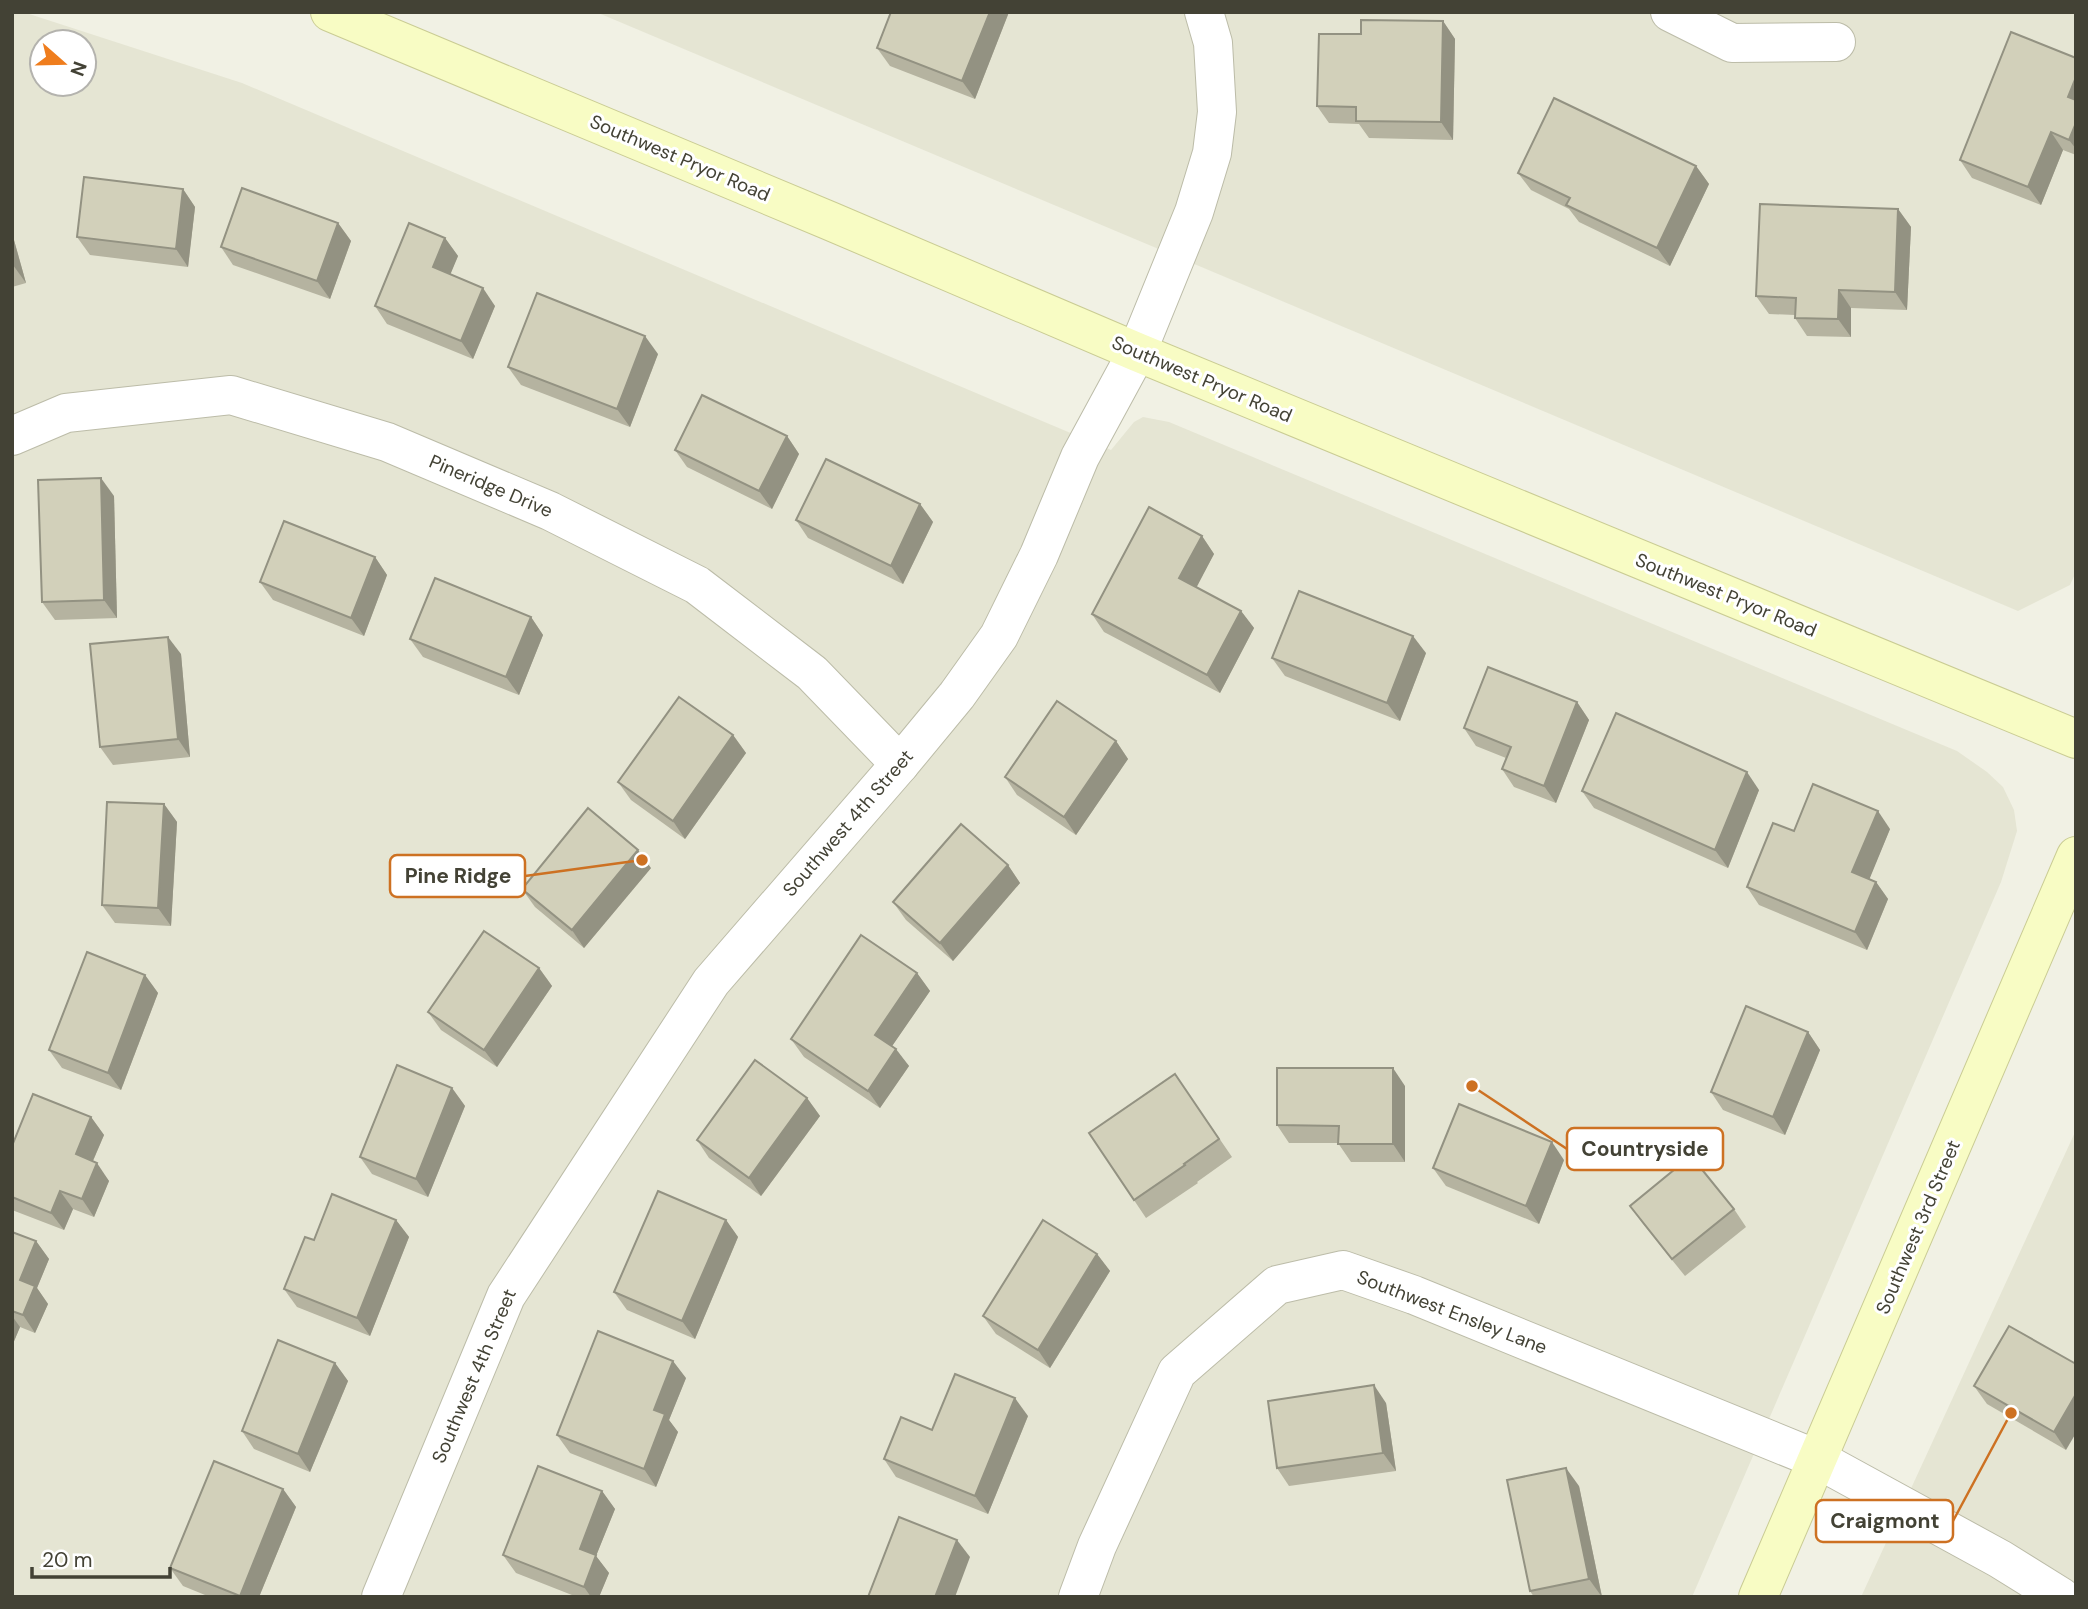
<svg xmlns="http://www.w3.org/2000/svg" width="2088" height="1609" font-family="'DM Sans',sans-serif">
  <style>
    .residential { fill: #e5e5d3; fill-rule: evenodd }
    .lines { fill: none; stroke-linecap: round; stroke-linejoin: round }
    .minor-casing { stroke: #bcbca8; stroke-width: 40 }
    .secondary-casing { stroke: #cacc94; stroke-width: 40 }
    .minor { stroke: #fff; stroke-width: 38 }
    .secondary { stroke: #f8fcc4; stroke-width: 38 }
    .wall { fill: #b5b3a0 }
    .shaded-wall { fill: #939282 }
    .building { fill: #d2d0ba; stroke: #939282; stroke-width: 2 }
    .labels { text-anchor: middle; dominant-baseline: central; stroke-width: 6; stroke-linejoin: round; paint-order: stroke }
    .street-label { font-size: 19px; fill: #434235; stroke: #fff }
    .leader { fill: none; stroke: #cd7122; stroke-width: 2.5 }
    .callout-dot { fill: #cd7122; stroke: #fff; stroke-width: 2.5 }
    .callout { fill: #fff; stroke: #cd7122; stroke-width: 2.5 }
    .callout-label { font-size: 21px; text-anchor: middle; font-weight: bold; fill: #434235 }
  </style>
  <rect width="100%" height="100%" fill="#f1f1e4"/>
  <g class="residential">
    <path d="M12,12H23L242,83L1111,450L1134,422L1143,417L1169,422L1957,751L1987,772L2003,787L2014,810L2017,831L2001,882L1692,1597H12ZM42,42H84V84H42Z"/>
    <polygon points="596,12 2076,12 2076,572 2070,585 2018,611"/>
    <polygon points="2076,1130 2076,1597 1861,1597 2037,1215"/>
  </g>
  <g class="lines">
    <g class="minor-casing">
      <g id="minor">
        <polyline points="1670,12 1732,43 1836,42"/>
        <polyline points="12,436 66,413 231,395 387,442 550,511 697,585 812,673 900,764"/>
        <polyline points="381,1597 506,1296 711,982 900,764 957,695 999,636 1039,555 1080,457 1137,352 1194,212 1212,153 1217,112 1213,43 1204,12"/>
        <polyline points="1078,1597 1097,1546 1177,1372 1277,1285 1343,1270 1414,1295 1819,1460 2000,1559 2061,1597"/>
      </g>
    </g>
    <g class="secondary-casing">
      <g id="secondary">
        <polyline points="330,12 830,221 1137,352 2076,739"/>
        <polyline points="1758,1597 2076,856"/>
      </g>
    </g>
    <use href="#minor" class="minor"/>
    <use href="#secondary" class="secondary"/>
  </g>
  <g class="wall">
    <polygon points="891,12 1009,12 975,99 890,66 877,48"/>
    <polygon points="1443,21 1455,39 1453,140 1369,138 1359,124 1329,123 1317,106 1361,34"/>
    <polygon points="2076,58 2076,155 2063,150 2041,205 1972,178 1960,160"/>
    <polygon points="1696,166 1709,184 1670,266 1579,222 1569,209 1531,190 1518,173"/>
    <polygon points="183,189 195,207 188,267 90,255 77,237"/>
    <polygon points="1898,209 1911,227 1907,310 1851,308 1851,337 1807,336 1795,318 1795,315 1769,314 1756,296"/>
    <polygon points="338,223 351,241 330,299 233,265 221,247"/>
    <polygon points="12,233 26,283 12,287"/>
    <polygon points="445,238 458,256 450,274 495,306 473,359 387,324 375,306"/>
    <polygon points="658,354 630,427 521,385 508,367"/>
    <polygon points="787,436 799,454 772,509 687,467 675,450"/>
    <polygon points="114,496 117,618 55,620 42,602"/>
    <polygon points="920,504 933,522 903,584 808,538 796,520"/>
    <polygon points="1202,536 1214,554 1196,587 1241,611 1254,628 1220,693 1104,632 1092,614"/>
    <polygon points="375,557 387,575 364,636 273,600 260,582"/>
    <polygon points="531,617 543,635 519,695 423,657 410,639"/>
    <polygon points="1426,653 1400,721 1285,676 1272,658"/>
    <polygon points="181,654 190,757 113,765 100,747"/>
    <polygon points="1577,702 1589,720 1556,803 1514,787 1502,769 1506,758 1476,746 1464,728"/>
    <polygon points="733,735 746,753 685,839 631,800 618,782"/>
    <polygon points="1116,741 1128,759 1076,835 1017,795 1005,777"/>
    <polygon points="1759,790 1728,868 1594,808 1582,791"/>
    <polygon points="164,804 177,822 171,926 115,923 102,905"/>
    <polygon points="1890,829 1869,879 1876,882 1888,899 1867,950 1759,905 1747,887 1794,831"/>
    <polygon points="1008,865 1020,883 953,961 906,920 893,902"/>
    <polygon points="651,868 584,948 535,907 522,889"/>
    <polygon points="539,968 552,986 497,1067 441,1030 428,1012"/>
    <polygon points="917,973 930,991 892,1046 909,1066 880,1108 804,1057 791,1039"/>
    <polygon points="145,975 158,993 121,1090 62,1068 49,1050"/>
    <polygon points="1808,1032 1820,1050 1785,1135 1723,1110 1711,1092"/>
    <polygon points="1175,1074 1232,1157 1197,1182 1198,1183 1146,1218 1089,1133"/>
    <polygon points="1405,1086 1405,1162 1351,1162 1338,1143 1289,1143 1277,1125"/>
    <polygon points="452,1088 465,1106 428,1197 372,1174 360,1157"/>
    <polygon points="807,1098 820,1116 761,1196 709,1158 697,1140"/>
    <polygon points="91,1117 104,1135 93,1161 109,1181 94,1217 73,1209 64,1230 12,1210 12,1146"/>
    <polygon points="1564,1160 1539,1224 1446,1186 1433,1168"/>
    <polygon points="1630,1206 1734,1209 1746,1227 1685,1276 1643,1224"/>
    <polygon points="396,1220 409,1237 370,1336 297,1307 284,1289"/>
    <polygon points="726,1220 738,1237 695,1339 627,1310 614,1292"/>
    <polygon points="12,1232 36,1241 49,1259 37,1288 48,1304 35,1333 20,1327 12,1346"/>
    <polygon points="1097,1254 1110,1271 1050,1368 996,1334 983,1316"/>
    <polygon points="2009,1326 2066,1450 1987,1404 1974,1386"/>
    <polygon points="335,1363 348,1381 310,1472 254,1449 242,1431"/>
    <polygon points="686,1378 669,1420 678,1432 656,1487 570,1453 557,1435"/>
    <polygon points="1386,1403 1396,1471 1289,1486 1277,1468"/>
    <polygon points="1028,1416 988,1514 896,1477 884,1459 932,1430"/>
    <polygon points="1579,1486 1602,1597 1534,1597 1530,1591"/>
    <polygon points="283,1489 296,1507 259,1597 210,1597 183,1586 170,1568"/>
    <polygon points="602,1491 615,1509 596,1556 609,1573 599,1597 577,1597 516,1573 503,1555"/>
  </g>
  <g class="shaded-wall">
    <polygon points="990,12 1009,12 975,99 962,81"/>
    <polygon points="1443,21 1455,39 1453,140 1441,122"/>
    <polygon points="2076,77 2076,108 2068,97"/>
    <polygon points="2076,123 2076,149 2069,140"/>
    <polygon points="2051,132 2063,150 2041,205 2028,187"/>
    <polygon points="1696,166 1709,184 1670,266 1657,248"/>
    <polygon points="183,189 195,207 188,267 176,249"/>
    <polygon points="1898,209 1911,227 1907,310 1895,292"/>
    <polygon points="338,223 351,241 330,299 317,281"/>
    <polygon points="12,233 26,283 13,265 12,262"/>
    <polygon points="445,238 458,256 446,285 433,267"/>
    <polygon points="483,288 495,306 473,359 461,341"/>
    <polygon points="1839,290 1851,308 1851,337 1838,319"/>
    <polygon points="645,336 658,354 630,427 617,409"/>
    <polygon points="787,436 799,454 772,509 759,491"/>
    <polygon points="101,478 114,496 117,618 104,600"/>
    <polygon points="920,504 933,522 903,584 891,566"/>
    <polygon points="1202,536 1214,554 1192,596 1179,578"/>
    <polygon points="375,557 387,575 364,636 351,618"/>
    <polygon points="1241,611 1254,628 1220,693 1207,675"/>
    <polygon points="531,617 543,635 519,695 506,677"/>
    <polygon points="1413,636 1426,653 1400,721 1387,703"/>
    <polygon points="168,637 181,654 190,757 178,739"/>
    <polygon points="1577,702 1589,720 1556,803 1544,786"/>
    <polygon points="733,735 746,753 685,839 673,821"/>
    <polygon points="1116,741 1128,759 1076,835 1064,817"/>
    <polygon points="1747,772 1759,790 1728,868 1715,850"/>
    <polygon points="164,804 177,822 171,926 158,908"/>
    <polygon points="1878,811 1890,829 1865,890 1852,872"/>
    <polygon points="638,850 651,868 584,948 572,930"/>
    <polygon points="1008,865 1020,883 953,961 940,943"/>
    <polygon points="1876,882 1888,899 1867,950 1855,932"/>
    <polygon points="539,968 552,986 497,1067 484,1050"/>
    <polygon points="917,973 930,991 888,1052 875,1035"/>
    <polygon points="145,975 158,993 121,1090 108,1073"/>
    <polygon points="1808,1032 1820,1050 1785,1135 1773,1117"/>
    <polygon points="896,1049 909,1066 880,1108 868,1091"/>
    <polygon points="1393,1068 1405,1086 1405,1162 1393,1144"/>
    <polygon points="452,1088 465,1106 428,1197 416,1179"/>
    <polygon points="807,1098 820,1116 761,1196 749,1178"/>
    <polygon points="91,1117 104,1135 88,1172 76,1154"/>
    <polygon points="1552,1142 1564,1160 1539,1224 1526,1206"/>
    <polygon points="97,1163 109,1181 94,1217 82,1199"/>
    <polygon points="60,1191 73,1209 64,1230 51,1213"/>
    <polygon points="396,1220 409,1237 370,1336 357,1318"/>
    <polygon points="726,1220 738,1237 695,1339 682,1321"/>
    <polygon points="36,1241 49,1259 37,1288 48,1304 35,1333 23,1315 20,1280"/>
    <polygon points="1097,1254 1110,1271 1050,1368 1038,1350"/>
    <polygon points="12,1316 20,1327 12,1346"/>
    <polygon points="673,1361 686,1378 669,1420 678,1432 656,1487 644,1469 654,1410"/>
    <polygon points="335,1363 348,1381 310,1472 298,1454"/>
    <polygon points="1374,1385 1386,1403 1396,1471 1383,1453"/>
    <polygon points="2076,1394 2076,1433 2066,1450 2054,1432"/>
    <polygon points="1015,1398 1028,1416 988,1514 975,1496"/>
    <polygon points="1566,1468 1579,1486 1602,1597 1589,1579"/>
    <polygon points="283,1489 296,1507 259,1597 240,1597"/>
    <polygon points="602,1491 615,1509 596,1556 609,1573 599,1597 591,1597 584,1587 580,1549"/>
    <polygon points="957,1540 970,1557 955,1597 935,1597"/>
  </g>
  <g class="building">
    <polygon points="891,12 990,12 962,81 877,48"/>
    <polygon points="1361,20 1443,21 1441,122 1356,121 1356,107 1317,106 1319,34 1361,34"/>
    <polygon points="2011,32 2076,58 2076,77 2068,97 2076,100 2076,123 2069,140 2051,132 2028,187 1960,160"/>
    <polygon points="1554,98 1696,166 1657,248 1566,205 1570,198 1518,173"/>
    <polygon points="84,177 183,189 176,249 77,237"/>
    <polygon points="242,188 338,223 317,281 221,247"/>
    <polygon points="1760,204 1898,209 1895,292 1839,290 1838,319 1795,318 1796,298 1756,296"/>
    <polygon points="409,223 445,238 433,267 483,288 461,341 375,306"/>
    <polygon points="537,293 645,336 617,409 508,367"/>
    <polygon points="702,395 787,436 759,491 675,450"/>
    <polygon points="826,459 920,504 891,566 796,520"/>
    <polygon points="101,478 104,600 42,602 38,480"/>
    <polygon points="1149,507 1202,536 1179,578 1241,611 1207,675 1092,614"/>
    <polygon points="284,521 375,557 351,618 260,582"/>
    <polygon points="435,578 531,617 506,677 410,639"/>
    <polygon points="1299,591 1413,636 1387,703 1272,658"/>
    <polygon points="168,637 178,739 100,747 90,644"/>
    <polygon points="1488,667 1577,702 1544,786 1502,769 1511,747 1464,728"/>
    <polygon points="679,697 733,735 673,821 618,782"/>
    <polygon points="1057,701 1116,741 1064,817 1005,777"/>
    <polygon points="1616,713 1747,772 1715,850 1582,791"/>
    <polygon points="1813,784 1878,811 1852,872 1876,882 1855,932 1747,887 1773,823 1794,831"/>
    <polygon points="107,802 164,804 158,908 102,905"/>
    <polygon points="588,808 638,850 572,930 522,889"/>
    <polygon points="961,824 1008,865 940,943 893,902"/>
    <polygon points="484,931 539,968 484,1050 428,1012"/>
    <polygon points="861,935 917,973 875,1035 896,1049 868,1091 791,1039"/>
    <polygon points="87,952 145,975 108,1073 49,1050"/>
    <polygon points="1746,1006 1808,1032 1773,1117 1711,1092"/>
    <polygon points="755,1060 807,1098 749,1178 697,1140"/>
    <polygon points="397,1065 452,1088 416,1179 360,1157"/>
    <polygon points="1277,1068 1393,1068 1393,1144 1338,1144 1339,1126 1277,1125"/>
    <polygon points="1175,1074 1219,1139 1184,1164 1185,1165 1134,1200 1089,1133"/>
    <polygon points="33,1094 91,1117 76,1154 97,1163 82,1199 60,1191 51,1213 12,1197 12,1146"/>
    <polygon points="1459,1104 1552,1142 1526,1206 1433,1168"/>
    <polygon points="1691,1156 1734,1209 1672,1259 1630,1206"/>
    <polygon points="658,1191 726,1220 682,1321 614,1292"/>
    <polygon points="332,1194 396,1220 357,1318 284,1289 305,1237 314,1240"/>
    <polygon points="1043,1220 1097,1254 1038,1350 983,1316"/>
    <polygon points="12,1232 36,1241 20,1280 35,1286 23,1315 12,1311"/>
    <polygon points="2009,1326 2076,1364 2076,1394 2054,1432 1974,1386"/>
    <polygon points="598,1331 673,1361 654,1410 665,1414 644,1469 557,1435"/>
    <polygon points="278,1340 335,1363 298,1454 242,1431"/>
    <polygon points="955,1374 1015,1398 975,1496 884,1459 901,1417 932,1430"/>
    <polygon points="1374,1385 1383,1453 1277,1468 1268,1401"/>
    <polygon points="214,1461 283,1489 240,1596 170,1568"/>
    <polygon points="538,1466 602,1491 580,1549 596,1555 584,1587 503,1555"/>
    <polygon points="1566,1468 1589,1579 1530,1591 1507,1480"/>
    <polygon points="899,1517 957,1540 935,1597 868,1597"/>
  </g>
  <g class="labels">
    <g class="street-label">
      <text transform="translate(680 158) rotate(23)">Southwest Pryor Road</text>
      <text transform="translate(1202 379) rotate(23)">Southwest Pryor Road</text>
      <text transform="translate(491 486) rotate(23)">Pineridge Drive</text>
      <text transform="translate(1726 595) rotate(22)">Southwest Pryor Road</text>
      <text transform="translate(848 823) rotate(-49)">Southwest 4th Street</text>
      <text transform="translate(1918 1227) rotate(-67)">Southwest 3rd Street</text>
      <text transform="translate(1452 1312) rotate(21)">Southwest Ensley Lane</text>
      <text transform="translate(474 1376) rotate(-67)">Southwest 4th Street</text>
    </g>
  </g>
  <path class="leader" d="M642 860L525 876M1472 1086L1567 1149M2011 1413L1953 1521"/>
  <g class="callout-dot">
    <circle cx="642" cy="860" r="7"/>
    <circle cx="1472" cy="1086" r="7"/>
    <circle cx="2011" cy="1413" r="7"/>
  </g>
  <g class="callout">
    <rect x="390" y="855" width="135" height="42" rx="7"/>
    <rect x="1567" y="1128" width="156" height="42" rx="7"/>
    <rect x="1816" y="1500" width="137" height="42" rx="7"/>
  </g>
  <g class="callout-label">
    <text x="458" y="883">Pine Ridge</text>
    <text x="1645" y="1156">Countryside</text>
    <text x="1885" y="1528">Craigmont</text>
  </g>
  <rect width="2088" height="1609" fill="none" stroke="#434235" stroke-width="28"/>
  <g transform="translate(63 63) rotate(110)"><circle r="33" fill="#ffffff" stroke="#b4b3ae" stroke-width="2"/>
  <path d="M0-5L12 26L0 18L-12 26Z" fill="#ef7d1d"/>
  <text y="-10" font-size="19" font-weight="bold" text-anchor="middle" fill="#434235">N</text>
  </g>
  <path d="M32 1567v10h138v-10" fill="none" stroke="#434235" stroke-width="3.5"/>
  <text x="42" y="1567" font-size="21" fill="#434235" stroke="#ffffff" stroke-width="5" paint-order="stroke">20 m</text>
</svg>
